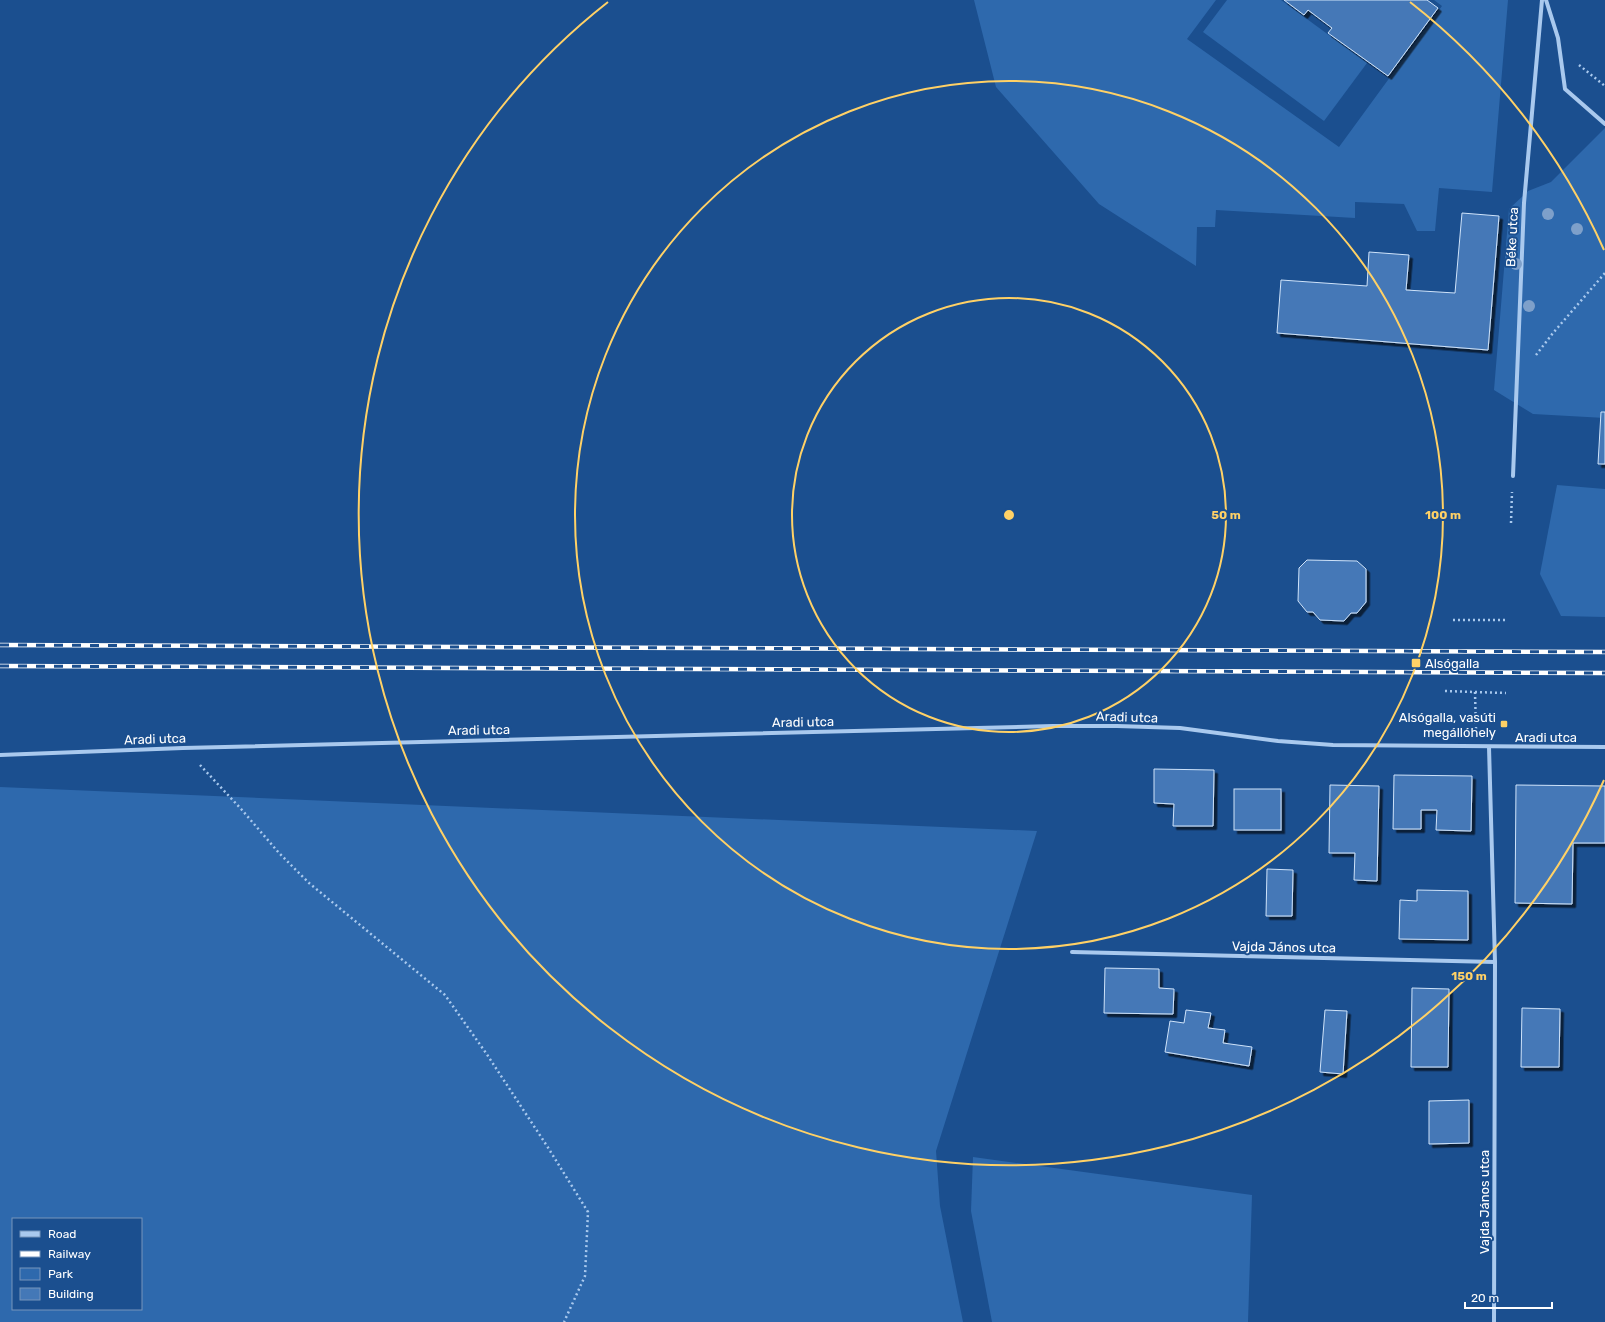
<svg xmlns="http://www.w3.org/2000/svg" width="1605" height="1322" font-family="Rubik,sans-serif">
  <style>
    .green { fill: #2e69ad; fill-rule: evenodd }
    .building { fill: #4478b7; stroke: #cfe3fa; filter: url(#shadow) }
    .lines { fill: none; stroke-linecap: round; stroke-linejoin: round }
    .path { stroke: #a9c9ee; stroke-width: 2.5; stroke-dasharray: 2 3; stroke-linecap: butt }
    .street { stroke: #a9c9ee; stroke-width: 4 }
    .rail-casing { stroke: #fff; stroke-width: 4.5 }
    .rail { stroke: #1b4f8f; stroke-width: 3; stroke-dasharray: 9; stroke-linecap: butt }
    .tree { fill: #7ea0ca }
    .ring { fill: none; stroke: #ffd166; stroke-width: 2 }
    .poi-dot { fill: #ffd166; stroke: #1b4f8f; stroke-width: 1.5 }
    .labels { text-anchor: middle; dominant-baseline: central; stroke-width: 4; stroke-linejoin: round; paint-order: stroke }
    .street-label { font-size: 13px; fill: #fff; stroke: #1b4f8f }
    .poi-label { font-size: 13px; fill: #fff; stroke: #1b4f8f; text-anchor: start }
    .centre { fill: #ffd166; stroke: #1b4f8f; stroke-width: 2 }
    .ring-label { font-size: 12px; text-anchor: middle; font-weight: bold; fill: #ffd166; stroke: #1b4f8f; stroke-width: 4; stroke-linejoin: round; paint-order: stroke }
  </style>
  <defs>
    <filter id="shadow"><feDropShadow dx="3.5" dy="3.5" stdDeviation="0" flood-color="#0009"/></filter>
  </defs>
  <rect width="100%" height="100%" fill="#1b4f8f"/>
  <g class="green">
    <polygon points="974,0 1216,0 1187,39 1339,147 1442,6 1434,0 1508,0 1492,192 1439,188 1435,231 1417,231 1404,204 1355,202 1355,218 1216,210 1215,227 1197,227 1196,266 1099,204 996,87"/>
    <polygon points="1227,0 1281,0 1367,63 1324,121 1203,32"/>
    <polygon points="1605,128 1605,418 1533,414 1494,390 1509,209 1528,191 1551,182"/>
    <polygon points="1557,485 1605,489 1605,617 1561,616 1540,574"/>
    <path d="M0,787L1037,831L936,1151L940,1206L963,1322H0ZM13,1219H141V1309H13Z"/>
    <polygon points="973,1157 1252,1195 1248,1322 992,1322 971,1211"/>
  </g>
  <g class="building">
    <polygon points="1284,0 1427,0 1438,8 1388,76 1328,33 1332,28 1308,10 1304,15"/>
    <polygon points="1462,213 1499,216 1488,350 1277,333 1281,280 1367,286 1369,252 1409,255 1406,290 1455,293"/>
    <polygon points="1601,412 1605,412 1605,464 1598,464"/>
    <polygon points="1307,560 1357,561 1366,569 1366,602 1357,613 1351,613 1344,621 1320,620 1313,612 1307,612 1298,601 1299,568"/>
    <polygon points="1154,769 1214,770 1213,826 1173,826 1174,804 1154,803"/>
    <polygon points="1394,775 1472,776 1471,831 1436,830 1437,810 1421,810 1421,829 1393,829"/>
    <polygon points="1330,785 1379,786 1377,881 1354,880 1355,853 1329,853"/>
    <polygon points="1516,785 1605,786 1605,843 1573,843 1572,904 1515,903"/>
    <rect x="1234" y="789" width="47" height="41"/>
    <polygon points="1267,869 1293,870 1292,916 1266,916"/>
    <polygon points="1417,890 1468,891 1468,940 1399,939 1400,900 1417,901"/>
    <polygon points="1105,968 1159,969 1159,988 1174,989 1173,1014 1104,1013"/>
    <polygon points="1412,988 1449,989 1448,1067 1411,1067"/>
    <polygon points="1522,1008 1560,1009 1559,1067 1521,1067"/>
    <polygon points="1186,1010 1211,1013 1208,1028 1225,1030 1223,1043 1252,1047 1249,1066 1165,1052 1170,1021 1184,1023"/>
    <polygon points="1325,1010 1347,1011 1343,1074 1320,1072"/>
    <polygon points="1469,1100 1469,1143 1429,1144 1429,1101"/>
  </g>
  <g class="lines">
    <g class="path">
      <polyline points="1579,65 1605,86"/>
      <polyline points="1536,355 1553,333 1605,273"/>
      <polyline points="1511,523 1512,492"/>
      <polyline points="1453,620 1508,620"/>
      <polyline points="1445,691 1506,693"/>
      <polyline points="1475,692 1476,730"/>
      <polyline points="200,765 242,810 279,853 309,883 445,995 486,1053 547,1146 588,1212 585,1276 564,1322"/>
    </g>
    <g class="street">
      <polyline points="1546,0 1558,38 1565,89 1605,124"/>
      <polyline points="1513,476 1524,203 1542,0"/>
      <polyline points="1489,747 1495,962 1494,1322"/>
      <polyline points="0,755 183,748 1053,726 1117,726 1180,728 1278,741 1333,745 1605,747"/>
      <polyline points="1072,952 1495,962"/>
    </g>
    <g class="rail-casing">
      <g id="rail">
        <polyline points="0,645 1605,652"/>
        <polyline points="0,666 1605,673"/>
      </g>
    </g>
    <use href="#rail" class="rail"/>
  </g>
  <g class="tree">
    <circle cx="1548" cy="214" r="6"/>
    <circle cx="1577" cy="229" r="6"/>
    <circle cx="1516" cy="264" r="6"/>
    <circle cx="1529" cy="306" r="6"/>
  </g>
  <g class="ring">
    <circle cx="1009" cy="515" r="217"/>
    <circle cx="1009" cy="515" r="434"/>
    <path d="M1604 780A651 651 0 1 1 608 2M1410 2A651 651 0 0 1 1604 250"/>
  </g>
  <g class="poi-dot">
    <rect x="1411" y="658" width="10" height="10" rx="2"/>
    <rect x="1500" y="720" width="8" height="8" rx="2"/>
  </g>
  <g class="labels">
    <g class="street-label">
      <text transform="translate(1512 237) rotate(-87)">Béke utca</text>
      <text transform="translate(1127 717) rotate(2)">Aradi utca</text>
      <text transform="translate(803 722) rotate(-1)">Aradi utca</text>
      <text transform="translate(479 730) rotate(-1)">Aradi utca</text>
      <text x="1546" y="737">Aradi utca</text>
      <text transform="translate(155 739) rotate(-2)">Aradi utca</text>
      <text transform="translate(1284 947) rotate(1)">Vajda János utca</text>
      <text transform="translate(1484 1202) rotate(-90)">Vajda János utca</text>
    </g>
    <g class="poi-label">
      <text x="1425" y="663">Alsógalla</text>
      <text x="1496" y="717" text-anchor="end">Alsógalla, vasúti<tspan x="1496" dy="15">megállóhely</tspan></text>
    </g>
  </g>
  <circle cx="1009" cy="515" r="6" class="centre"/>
  <g class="ring-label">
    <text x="1226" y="519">50 m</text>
    <text x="1443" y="519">100 m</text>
    <text x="1469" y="980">150 m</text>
  </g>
  <rect x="12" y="1218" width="130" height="92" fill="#1b4f8f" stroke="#7695bc"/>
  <rect x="20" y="1231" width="20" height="6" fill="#a9c9ee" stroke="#7695bc"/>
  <text x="48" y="1238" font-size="12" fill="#ffffff">Road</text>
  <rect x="20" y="1251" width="20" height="6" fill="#ffffff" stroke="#7695bc"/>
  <text x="48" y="1258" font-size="12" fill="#ffffff">Railway</text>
  <rect x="20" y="1268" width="20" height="12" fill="#2e69ad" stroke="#7695bc"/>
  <text x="48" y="1278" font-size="12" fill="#ffffff">Park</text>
  <rect x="20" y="1288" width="20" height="12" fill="#4478b7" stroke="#7695bc"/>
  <text x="48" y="1298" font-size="12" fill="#ffffff">Building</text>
  <path d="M1465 1302v6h87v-6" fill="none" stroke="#ffffff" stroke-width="2"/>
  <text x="1471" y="1302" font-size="12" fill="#ffffff" stroke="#1b4f8f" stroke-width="3" paint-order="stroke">20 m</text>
</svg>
